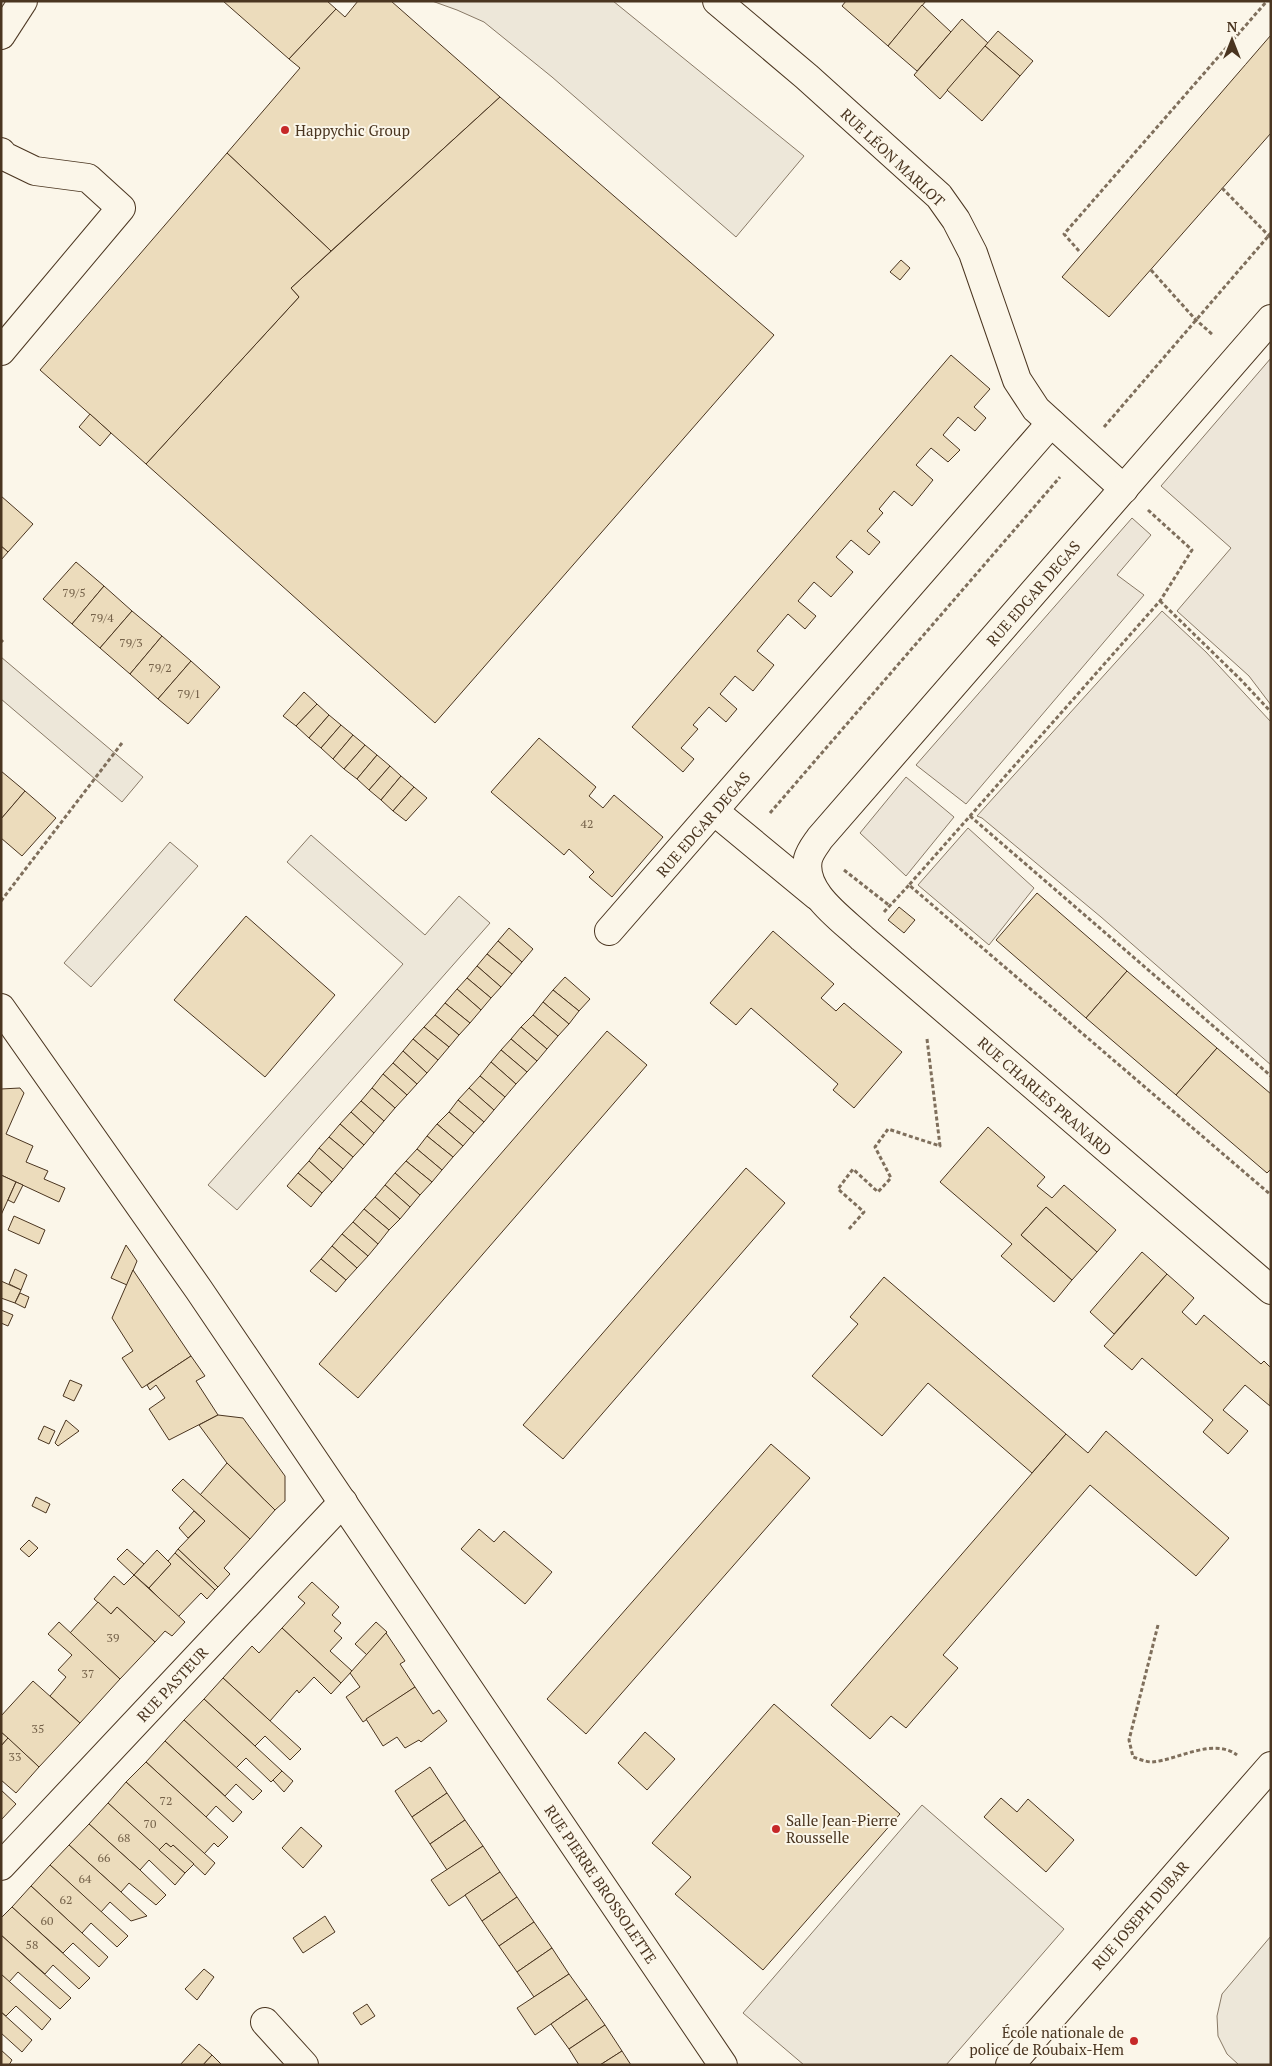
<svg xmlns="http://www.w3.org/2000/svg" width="1272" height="2066" font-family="'PT Serif',serif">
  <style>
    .green { fill: #ede6d9; stroke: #887966 }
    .parking { fill: #ede7d9; stroke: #887966 }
    .building { fill: #ecdcbc; stroke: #4a3520 }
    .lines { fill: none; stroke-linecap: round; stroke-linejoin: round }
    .minor-casing { stroke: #4a3520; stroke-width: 30 }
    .path { stroke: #7f6f5c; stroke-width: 3; stroke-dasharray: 4 2.5; stroke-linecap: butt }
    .minor { stroke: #fbf6e9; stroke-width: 28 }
    .poi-dot { fill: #c62828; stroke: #fbf6e9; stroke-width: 2 }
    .labels { text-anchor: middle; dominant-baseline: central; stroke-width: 4; stroke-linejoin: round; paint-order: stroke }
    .number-label { font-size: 12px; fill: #725f47 }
    .poi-label { font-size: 15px; fill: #4a3520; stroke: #fbf6e9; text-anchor: start }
    .street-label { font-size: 15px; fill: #4a3520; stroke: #fbf6e9 }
  </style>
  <rect width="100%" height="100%" fill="#fbf6e9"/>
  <g class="green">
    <polygon points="1271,358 1271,705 1249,676 1177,611 1231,548 1161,486"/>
    <polygon points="1132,518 1151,535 1117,575 1144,595 966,804 916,765"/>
    <polygon points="1162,611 1206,652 1271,722 1271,1065 1101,917 982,818 977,816"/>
    <polygon points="906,777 954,817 906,876 860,833"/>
    <polygon points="968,828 1034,888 989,945 918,885"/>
  </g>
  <g class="parking">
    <polygon points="432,1 613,1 804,156 736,237 552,77 484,22 457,10"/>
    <polygon points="1,657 143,777 122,802 1,699"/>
    <polygon points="311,835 425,935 459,896 490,923 237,1210 208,1185 403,964 287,862"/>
    <polygon points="170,842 198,866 91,987 64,963"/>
    <polygon points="922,1805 1064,1929 946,2065 804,2065 743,2013"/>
    <polygon points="1271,1936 1271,2065 1239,2065 1227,2054 1218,2036 1217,2016 1222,1994"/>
  </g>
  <g class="building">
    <polygon points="223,1 327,1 336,9 289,59"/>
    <polygon points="358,1 391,1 500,97 331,251 227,153 300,68 289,59 336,9 345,17"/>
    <polygon points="846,1 926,1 888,46 842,6"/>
    <polygon points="922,5 951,32 917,71 888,46"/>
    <polygon points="962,19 988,43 940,99 914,75"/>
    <polygon points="998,31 1033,61 1020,76 985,46"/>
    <polygon points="1271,35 1271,133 1109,317 1062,277"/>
    <polygon points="985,46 1020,76 982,121 947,90"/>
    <polygon points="500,97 774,335 435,723 146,464 299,297 291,288"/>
    <polygon points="227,153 331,251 291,288 299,297 146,464 40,370"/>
    <polygon points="901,260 910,268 900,280 890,272"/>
    <polygon points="951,355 990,389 974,407 986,418 975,431 958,417 943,435 960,450 948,462 931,448 916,465 933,480 912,506 894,491 879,509 883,513 867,531 880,542 869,555 851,540 836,557 853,572 831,597 814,582 798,601 816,616 805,629 788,614 757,651 774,665 753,691 735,676 720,694 737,709 726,722 709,707 693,725 698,729 681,748 694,759 683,772 632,727"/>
    <polygon points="90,414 111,433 100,446 79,427"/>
    <polygon points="1,496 33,524 8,552 1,546"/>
    <polygon points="1,546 8,552 1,560"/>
    <polygon points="76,562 104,586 72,624 43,599"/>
    <polygon points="104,586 132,611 100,648 72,624"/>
    <polygon points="132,611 162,636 130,674 100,648"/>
    <polygon points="162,636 191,661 158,699 130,674"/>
    <polygon points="191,661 220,687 188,724 158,699"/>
    <polygon points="304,692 317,704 296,726 283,716"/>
    <polygon points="317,704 329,715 309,738 296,726"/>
    <polygon points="329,715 341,725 321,748 309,738"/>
    <polygon points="341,725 353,735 333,759 321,748"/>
    <polygon points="353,735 365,745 344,769 333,759"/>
    <polygon points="539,738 596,787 589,796 603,808 614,795 663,837 612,897 589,877 594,872 569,849 564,855 491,792"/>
    <polygon points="365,745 377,755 357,779 344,769"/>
    <polygon points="377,755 390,766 369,790 357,779"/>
    <polygon points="390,766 401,776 381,800 369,790"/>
    <polygon points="1,771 25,791 1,819"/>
    <polygon points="401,776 414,787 393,811 381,800"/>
    <polygon points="414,787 427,798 406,821 393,811"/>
    <polygon points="25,791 56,818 22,856 1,838 1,819"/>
    <polygon points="1037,893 1127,971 1086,1018 996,940"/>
    <polygon points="899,907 915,920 904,933 888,920"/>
    <polygon points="246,916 335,995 265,1077 174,1000"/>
    <polygon points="509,928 533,949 522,962 498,941"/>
    <polygon points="773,931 834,984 821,998 836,1011 844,1003 902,1052 854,1108 833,1090 838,1084 751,1008 736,1025 710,1003"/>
    <polygon points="498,941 522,962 512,974 487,954"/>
    <polygon points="487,954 512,974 501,987 477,966"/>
    <polygon points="477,966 501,987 491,998 467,978"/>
    <polygon points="1127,971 1217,1048 1176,1095 1086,1018"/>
    <polygon points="565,977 590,999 579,1011 553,990"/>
    <polygon points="467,978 491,998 481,1010 457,989"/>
    <polygon points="457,989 481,1010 470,1023 445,1003"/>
    <polygon points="553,990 579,1011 569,1024 543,1002"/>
    <polygon points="543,1002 569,1024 558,1036 533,1015"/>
    <polygon points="445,1003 470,1023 459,1035 435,1015"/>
    <polygon points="435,1015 459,1035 449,1047 424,1027"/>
    <polygon points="533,1015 558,1036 547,1049 521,1027"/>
    <polygon points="424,1027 449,1047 438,1060 413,1039"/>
    <polygon points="521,1027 547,1049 537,1061 511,1039"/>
    <polygon points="607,1031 647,1065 358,1398 319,1364"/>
    <polygon points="413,1039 438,1060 427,1073 403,1051"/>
    <polygon points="511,1039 537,1061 527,1072 501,1050"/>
    <polygon points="1217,1048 1271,1094 1271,1169 1267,1173 1176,1095"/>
    <polygon points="501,1050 527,1072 516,1084 491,1062"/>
    <polygon points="403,1051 427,1073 417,1084 393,1063"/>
    <polygon points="491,1062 516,1084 505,1097 480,1076"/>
    <polygon points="393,1063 417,1084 407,1095 383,1074"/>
    <polygon points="383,1074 407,1095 395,1108 372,1088"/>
    <polygon points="480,1076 505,1097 494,1110 469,1088"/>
    <polygon points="20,1088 24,1093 6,1134 33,1146 26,1162 48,1171 44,1179 65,1188 59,1202 1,1175 1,1089"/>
    <polygon points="372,1088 395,1108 384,1121 361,1101"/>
    <polygon points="469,1088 494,1110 484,1122 458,1100"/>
    <polygon points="458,1100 484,1122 474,1133 449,1112"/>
    <polygon points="361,1101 384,1121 374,1133 351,1112"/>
    <polygon points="351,1112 374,1133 364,1145 340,1124"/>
    <polygon points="449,1112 474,1133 463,1146 437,1124"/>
    <polygon points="340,1124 364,1145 353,1157 329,1137"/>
    <polygon points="437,1124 463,1146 453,1157 427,1136"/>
    <polygon points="988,1127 1045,1177 1037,1186 1052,1198 1064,1185 1116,1230 1097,1252 1046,1207 1021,1235 1072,1280 1054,1302 1001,1256 1012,1244 940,1182"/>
    <polygon points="427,1136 453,1157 442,1170 417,1149"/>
    <polygon points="329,1137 353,1157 343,1169 319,1148"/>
    <polygon points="319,1148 343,1169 332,1182 309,1161"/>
    <polygon points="417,1149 442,1170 432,1182 406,1161"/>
    <polygon points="309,1161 332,1182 322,1193 298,1173"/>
    <polygon points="406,1161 432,1182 420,1195 395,1173"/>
    <polygon points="746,1168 785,1203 563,1459 523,1425"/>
    <polygon points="298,1173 322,1193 311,1207 287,1186"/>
    <polygon points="395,1173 420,1195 410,1207 385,1185"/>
    <polygon points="1,1175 16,1182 1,1215"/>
    <polygon points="16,1182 23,1185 14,1203 8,1200"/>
    <polygon points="385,1185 410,1207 400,1219 375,1197"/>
    <polygon points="375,1197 400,1219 389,1230 364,1209"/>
    <polygon points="1046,1207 1097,1252 1072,1280 1021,1235"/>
    <polygon points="364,1209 389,1230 378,1244 353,1222"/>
    <polygon points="14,1216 45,1230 39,1244 8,1230"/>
    <polygon points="353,1222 378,1244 368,1256 342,1234"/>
    <polygon points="342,1234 368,1256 357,1268 332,1246"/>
    <polygon points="126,1245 137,1261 127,1285 111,1278"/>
    <polygon points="332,1246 357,1268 346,1280 321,1259"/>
    <polygon points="1142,1252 1167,1274 1114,1334 1090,1312"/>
    <polygon points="321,1259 346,1280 336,1292 310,1271"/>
    <polygon points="15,1269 27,1275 21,1290 9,1284"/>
    <polygon points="133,1270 191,1356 142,1388 122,1358 133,1351 112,1318"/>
    <polygon points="1167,1274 1194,1298 1182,1312 1196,1325 1204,1315 1261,1364 1264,1361 1271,1368 1270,1406 1245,1385 1223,1410 1248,1431 1228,1454 1203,1432 1213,1420 1142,1358 1132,1370 1104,1346"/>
    <polygon points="884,1277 1066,1434 1032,1473 928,1383 882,1436 812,1376 858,1324 850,1317"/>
    <polygon points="1,1281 21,1290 15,1303 1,1298"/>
    <polygon points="20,1293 29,1297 25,1308 15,1303"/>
    <polygon points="1,1310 13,1315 8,1326 1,1323"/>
    <polygon points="191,1356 205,1376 196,1381 218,1415 169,1440 149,1409 165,1398 156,1385 150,1390 147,1385"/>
    <polygon points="70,1380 82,1385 74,1401 63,1396"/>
    <polygon points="218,1415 243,1418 285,1476 285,1501 275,1510 227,1463 199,1425"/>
    <polygon points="66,1420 79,1431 58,1446 55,1443"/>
    <polygon points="44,1426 55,1431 49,1444 38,1439"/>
    <polygon points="1106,1431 1229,1538 1196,1576 1090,1485 943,1655 958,1668 906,1728 891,1716 870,1739 831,1705 1066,1434 1088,1453"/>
    <polygon points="771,1444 810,1478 586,1734 547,1699"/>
    <polygon points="227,1463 275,1510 250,1539 200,1495"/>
    <polygon points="183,1479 250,1539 224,1568 230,1574 218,1587 178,1549 205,1521 172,1490"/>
    <polygon points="36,1497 50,1504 46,1513 32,1506"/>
    <polygon points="194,1511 205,1521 188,1538 179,1528"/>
    <polygon points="479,1529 494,1542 504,1531 552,1572 525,1604 461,1549"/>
    <polygon points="29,1540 38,1548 29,1557 20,1549"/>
    <polygon points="127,1549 144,1564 134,1575 117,1559"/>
    <polygon points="178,1549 218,1587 215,1590 175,1553"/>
    <polygon points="157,1550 171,1564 149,1588 134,1575"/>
    <polygon points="175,1553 215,1590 207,1599 201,1593 178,1617 149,1588 171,1564 168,1561"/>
    <polygon points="134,1575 185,1622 172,1636 165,1631 155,1642 117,1607 111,1614 94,1599 114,1576 124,1585"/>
    <polygon points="312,1582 339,1607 332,1615 341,1623 334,1631 342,1638 330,1651 352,1671 341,1683 282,1628 305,1603 298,1597"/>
    <polygon points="98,1602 111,1614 117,1607 155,1642 120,1679 70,1633"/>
    <polygon points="59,1622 120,1679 80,1723 50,1696 66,1677 58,1670 72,1655 48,1634"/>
    <polygon points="376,1622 387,1632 367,1655 355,1644"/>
    <polygon points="282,1628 341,1683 331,1694 314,1677 299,1693 297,1690 270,1721 223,1678 252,1646 259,1653"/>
    <polygon points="386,1633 405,1661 400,1664 415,1687 363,1722 346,1697 360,1687 350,1673"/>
    <polygon points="223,1678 301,1749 290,1760 265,1736 255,1746 204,1699"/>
    <polygon points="33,1681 80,1723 39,1767 1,1732 1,1716"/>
    <polygon points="415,1687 433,1714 439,1710 447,1721 421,1742 419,1740 405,1748 397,1737 383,1746 366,1719"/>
    <polygon points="204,1699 282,1771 271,1782 246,1758 236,1768 184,1720"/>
    <polygon points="774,1704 900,1814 763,1970 675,1894 691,1877 652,1843"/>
    <polygon points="184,1720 262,1791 253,1800 236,1784 225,1796 165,1741"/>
    <polygon points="1,1732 8,1738 1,1746"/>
    <polygon points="645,1732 675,1759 647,1790 618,1763"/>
    <polygon points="8,1738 39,1767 16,1793 1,1780 1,1746"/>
    <polygon points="165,1741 242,1812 233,1822 216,1806 206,1817 146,1762"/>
    <polygon points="146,1762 228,1837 218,1847 214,1843 204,1854 126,1782"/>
    <polygon points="430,1767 447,1793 412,1817 395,1791"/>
    <polygon points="282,1771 293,1781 284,1792 273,1780"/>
    <polygon points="126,1782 215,1863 205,1875 173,1845 171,1847 166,1843 159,1850 108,1803"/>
    <polygon points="1,1790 16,1804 1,1820"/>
    <polygon points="447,1793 465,1820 430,1844 412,1817"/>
    <polygon points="1001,1798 1017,1812 1028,1799 1074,1840 1046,1872 984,1817"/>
    <polygon points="108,1803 185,1873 175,1885 149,1860 140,1870 89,1824"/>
    <polygon points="465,1820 483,1846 447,1870 430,1844"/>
    <polygon points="89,1824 140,1870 166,1895 156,1905 129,1883 121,1892 69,1845"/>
    <polygon points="301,1827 322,1846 303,1868 282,1848"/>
    <polygon points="166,1843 171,1847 173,1845 194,1864 185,1873 159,1850"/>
    <polygon points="69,1845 121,1892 147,1916 131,1921 110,1902 101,1912 50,1865"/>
    <polygon points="483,1846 500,1872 449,1906 431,1880"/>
    <polygon points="50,1865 128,1936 117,1947 91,1923 82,1933 31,1886"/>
    <polygon points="500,1872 517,1897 482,1921 465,1895"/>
    <polygon points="31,1886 108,1957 99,1967 73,1943 63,1953 12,1907"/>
    <polygon points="517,1897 534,1922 499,1946 482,1921"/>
    <polygon points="12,1907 90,1978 79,1989 53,1965 45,1974 1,1935 1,1918"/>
    <polygon points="325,1916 335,1932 303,1953 293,1938"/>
    <polygon points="534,1922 552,1948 517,1972 499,1946"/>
    <polygon points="1,1935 71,1998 60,2009 18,1972 9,1982 1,1974"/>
    <polygon points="552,1948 569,1974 534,1997 517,1972"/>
    <polygon points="204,1969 214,1977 197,2000 185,1989"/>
    <polygon points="1,1974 51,2019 42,2030 16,2006 6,2016 1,2012"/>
    <polygon points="569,1974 587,1999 535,2035 517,2008"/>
    <polygon points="587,1999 605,2025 569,2049 551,2024"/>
    <polygon points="367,2004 375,2016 361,2025 353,2013"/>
    <polygon points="1,2012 32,2040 22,2052 1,2033"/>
    <polygon points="605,2025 622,2051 600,2065 579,2065 569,2049"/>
    <polygon points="199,2044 212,2055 203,2065 180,2065"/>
    <polygon points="1,2050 12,2060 9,2065 1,2065"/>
    <polygon points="622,2051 631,2065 600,2065"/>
    <polygon points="212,2055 222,2065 203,2065"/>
  </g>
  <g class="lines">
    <g class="minor-casing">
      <g id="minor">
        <polyline points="717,1 807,77 939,196 956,220 973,253 1017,380 1036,409 1124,489"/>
        <polyline points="1,35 23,1"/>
        <polyline points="1,152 4,156 35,171 88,178 121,208 1,351"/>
        <path d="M1271,319L820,838C816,844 810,851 808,859C801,892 842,919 862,938L1271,1290"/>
        <polyline points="714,811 817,896"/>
        <polyline points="609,931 1051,423"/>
        <polyline points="1,1008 199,1290 723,2065"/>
        <polyline points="1,1866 343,1502"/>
        <polyline points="265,2022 304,2065"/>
        <polyline points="1010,2065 1271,1766"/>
      </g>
    </g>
    <g class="path">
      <polyline points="1222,188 1271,238"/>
      <polyline points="1079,251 1064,234 1267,1"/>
      <polyline points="1151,270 1195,319 1213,335"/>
      <polyline points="1104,427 1271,233"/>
      <polyline points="1148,510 1192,550 1160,601 909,885 1271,1195"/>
      <polyline points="1160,601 1241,680 1271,712"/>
      <polyline points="1,642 3,640"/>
      <polyline points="770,813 1060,477"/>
      <polyline points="970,816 1271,1076"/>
      <polyline points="844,870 890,906"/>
      <polyline points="1,901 122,743"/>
      <polyline points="884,912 909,885"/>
      <polyline points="849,1229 864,1212 838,1189 853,1169 878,1192 891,1178 875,1147 888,1129 940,1146 927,1039"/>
      <path d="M1158,1625L1129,1740L1133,1757C1139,1759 1146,1762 1152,1762C1178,1760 1213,1737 1237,1755"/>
    </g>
    <use href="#minor" class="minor"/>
  </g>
  <g class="poi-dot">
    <circle cx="285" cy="130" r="5"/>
    <circle cx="776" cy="1829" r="5"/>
    <circle cx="1134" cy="2041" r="5"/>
  </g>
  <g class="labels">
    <g class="number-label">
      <text x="74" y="592">79/5</text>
      <text x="102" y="617">79/4</text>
      <text x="131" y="642">79/3</text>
      <text x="160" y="667">79/2</text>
      <text x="189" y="693">79/1</text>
      <text x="587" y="823">42</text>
      <text x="113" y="1637">39</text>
      <text x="88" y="1673">37</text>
      <text x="38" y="1728">35</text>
      <text x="15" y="1756">33</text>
      <text x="166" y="1800">72</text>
      <text x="150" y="1823">70</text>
      <text x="124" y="1837">68</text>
      <text x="104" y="1857">66</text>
      <text x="85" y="1878">64</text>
      <text x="66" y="1899">62</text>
      <text x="47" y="1920">60</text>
      <text x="32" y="1944">58</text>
    </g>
    <g class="poi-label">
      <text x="295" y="130">Happychic Group</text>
      <text x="786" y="1820">Salle Jean-Pierre<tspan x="786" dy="17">Rousselle</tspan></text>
      <text x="1124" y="2032" text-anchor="end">École nationale de<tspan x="1124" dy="17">police de Roubaix-Hem</tspan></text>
    </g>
    <g class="street-label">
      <text transform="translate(893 157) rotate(43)">RUE LÉON MARLOT</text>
      <text transform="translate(1033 593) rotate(-49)">RUE EDGAR DEGAS</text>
      <text transform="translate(703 824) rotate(-49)">RUE EDGAR DEGAS</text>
      <text transform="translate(1045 1096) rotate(41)">RUE CHARLES PRANARD</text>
      <text transform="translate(172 1684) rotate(-47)">RUE PASTEUR</text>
      <text transform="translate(601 1884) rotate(56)">RUE PIERRE BROSSOLETTE</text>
      <text transform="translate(1140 1915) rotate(-49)">RUE JOSEPH DUBAR</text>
    </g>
  </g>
  <rect width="1272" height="2066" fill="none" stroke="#4a3520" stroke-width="5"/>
  <g transform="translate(1232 40)" stroke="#fbf6e9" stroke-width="4" paint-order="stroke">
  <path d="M0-4L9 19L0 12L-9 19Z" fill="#4a3520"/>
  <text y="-8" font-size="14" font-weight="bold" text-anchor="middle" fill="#4a3520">N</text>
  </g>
</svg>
